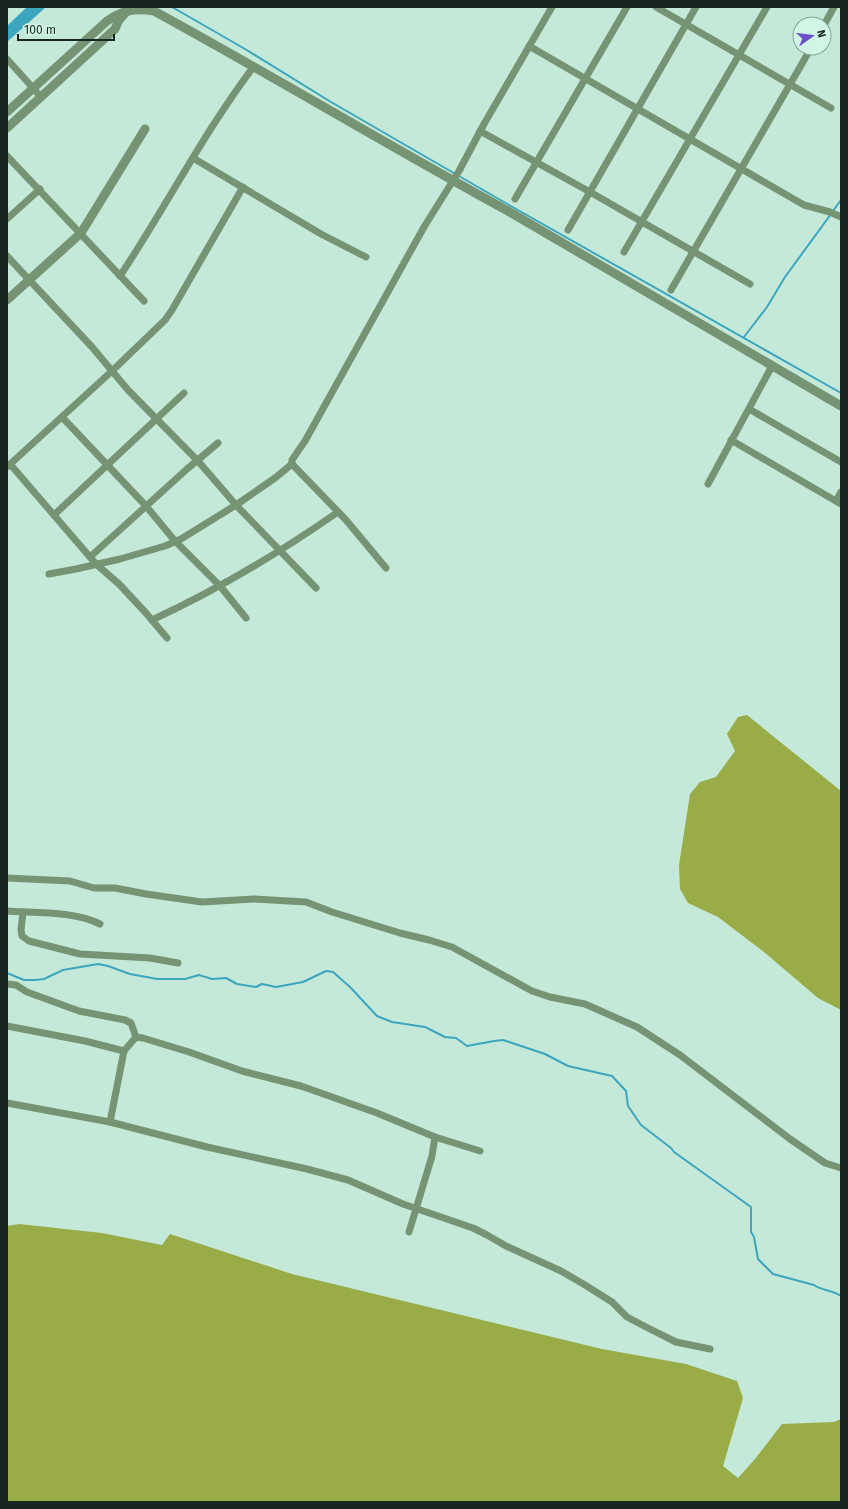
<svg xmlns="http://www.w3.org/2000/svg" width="848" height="1509" font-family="'Fira Sans',sans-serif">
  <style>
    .forest { fill: #99ac48 }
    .water { fill: #3ca6bf }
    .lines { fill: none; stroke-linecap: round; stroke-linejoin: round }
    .stream { stroke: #3ca6bf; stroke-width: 2 }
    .minor { stroke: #769474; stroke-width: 7 }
    .tertiary { stroke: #769474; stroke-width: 9 }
  </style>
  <rect width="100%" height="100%" fill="#c4e9d9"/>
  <g class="forest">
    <polygon points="747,715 841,791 841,1010 818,998 764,952 718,917 688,903 680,889 679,865 690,794 700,782 716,777 735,751 727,734 738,717"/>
    <polygon points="19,1224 102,1233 162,1245 170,1234 292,1274 602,1349 686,1364 737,1381 743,1398 723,1466 738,1478 755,1459 782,1424 834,1422 841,1419 841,1502 7,1502 7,1226"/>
  </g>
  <polygon class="water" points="27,7 46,7 7,42 7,26"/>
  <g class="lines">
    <g class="stream">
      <polyline points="172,7 245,49 331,102 509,205 841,393"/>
      <polyline points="833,211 841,200"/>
      <polyline points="744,337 767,307 785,277 831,214"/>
      <path d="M7,973L24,980H35L44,979L63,970L98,964L108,966L130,974L157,979H185L199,975L212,979L226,978L237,984L256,987L262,984L276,987L303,982L326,971L333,972L350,987L377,1016L392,1022L425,1027L445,1037L456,1038L467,1046L494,1041L503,1040L545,1054L568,1066L612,1076L626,1091L628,1106L641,1125L671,1148L674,1152L751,1207V1232L754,1237L758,1259L773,1274L814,1285C822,1291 833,1290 841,1296"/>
    </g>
    <g class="minor">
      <polyline points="656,7 831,108"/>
      <polyline points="824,25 834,7"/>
      <polyline points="529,46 804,205 830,212 841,217"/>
      <polyline points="7,59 41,97"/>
      <polyline points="480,131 590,192 750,284"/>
      <polyline points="7,156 144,301"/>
      <polyline points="193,158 321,234 366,257"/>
      <polyline points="515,199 627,7"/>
      <polyline points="7,219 40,189"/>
      <polyline points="568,230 696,7"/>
      <polyline points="624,252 767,7"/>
      <polyline points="7,256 92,347 128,390 198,461 236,505 316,588"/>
      <path d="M120,276C166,207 204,132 254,66"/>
      <polyline points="671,290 811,48"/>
      <polyline points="749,409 841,462"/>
      <polyline points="62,417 146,506 175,541 220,586 246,618"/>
      <polyline points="731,440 841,504"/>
      <polyline points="10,464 96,564 119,584 146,613 167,638"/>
      <polyline points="7,467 112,371 165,320 172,310 243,187"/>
      <polyline points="708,484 772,366"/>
      <polyline points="836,501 841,492"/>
      <polyline points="54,515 184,393"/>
      <polyline points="90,557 187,469 218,443"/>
      <polyline points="386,568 346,520 292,464 292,460 305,441 424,227 459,171 484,124 552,7"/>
      <polyline points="49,574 76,569 120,559 165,546 181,539 236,505 275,478 292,464"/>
      <path d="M152,620C217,590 279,553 338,512"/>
      <polyline points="7,878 70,881 94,888 115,888 146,894 202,902 254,899 306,902 332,912 400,933 429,940 452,947 532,991 550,997 585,1004 637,1027 680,1055 790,1139 825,1163 841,1168"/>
      <path d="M7,911C36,913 74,911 100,924"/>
      <polyline points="23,912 21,930 22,936 29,941 80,954 150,958 178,963"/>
      <polyline points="7,984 16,985 27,992 79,1011 125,1020 131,1023 136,1037"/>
      <polyline points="7,1026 85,1041 124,1051"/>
      <polyline points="7,1103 110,1122 207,1147 307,1169 348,1180 403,1204 473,1228 487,1235 506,1246 561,1271 585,1285 612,1302 627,1317 648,1328 676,1342 710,1349"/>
      <polyline points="110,1122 124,1051 136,1037 143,1038 189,1052 242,1071 301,1086 377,1113 435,1137 432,1156 409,1232"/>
      <polyline points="435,1137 480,1151"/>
    </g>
    <g class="tertiary">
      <path d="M7,112L107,21C123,10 135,8 154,11C273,76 389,146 508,211L841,406"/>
      <polyline points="7,128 115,29 119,20 127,11"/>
      <polyline points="7,300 81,233 145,129"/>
    </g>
  </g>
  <rect width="848" height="1509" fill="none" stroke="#182620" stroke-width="16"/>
  <g transform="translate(812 36) rotate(76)"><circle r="19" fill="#d1f6e6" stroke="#87a397"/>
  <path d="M0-3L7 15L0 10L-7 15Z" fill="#6c4ec7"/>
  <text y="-6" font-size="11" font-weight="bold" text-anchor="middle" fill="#182620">N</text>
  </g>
  <path d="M18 34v6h96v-6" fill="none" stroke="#182620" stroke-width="2"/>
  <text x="24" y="34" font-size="12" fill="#182620" stroke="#d1f6e6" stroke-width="3" paint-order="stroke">100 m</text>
</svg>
